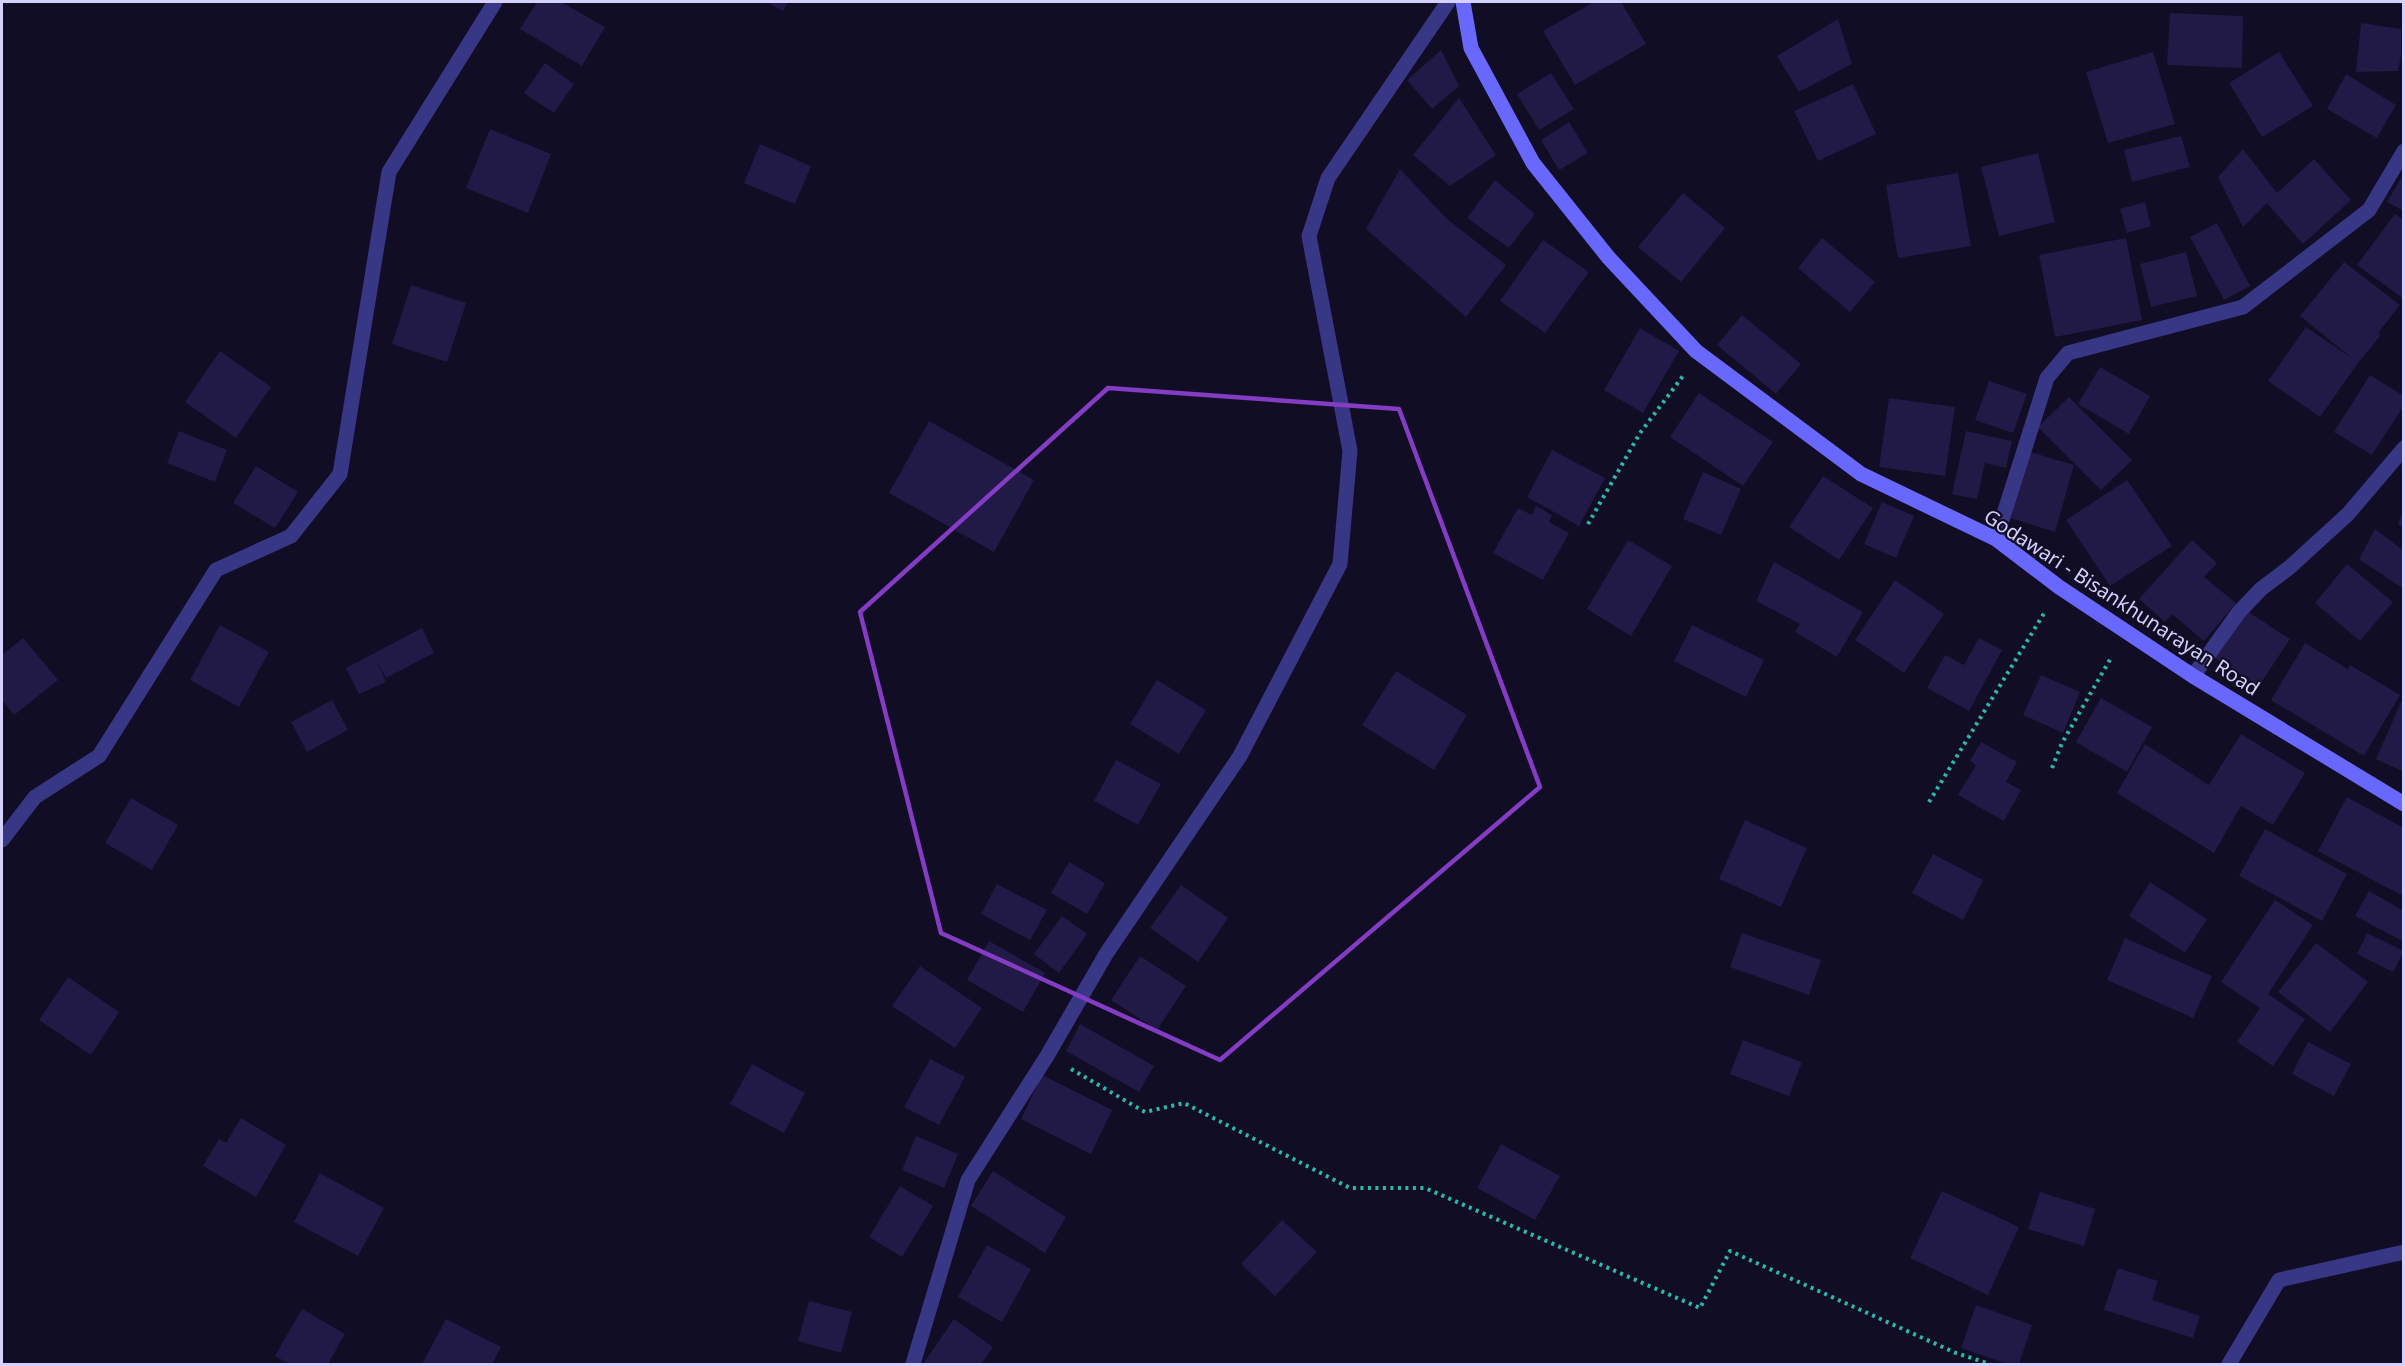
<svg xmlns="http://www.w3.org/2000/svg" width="2405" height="1366" font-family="'Noto Sans',sans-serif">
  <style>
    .building { fill: #211946 }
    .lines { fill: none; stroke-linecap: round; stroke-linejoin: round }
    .path { stroke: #2ab9ad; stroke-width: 4; stroke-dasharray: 3 4.5; stroke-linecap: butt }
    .street { stroke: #383785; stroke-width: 15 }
    .secondary { stroke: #6868ff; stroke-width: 15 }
    .marked { fill: none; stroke: #843cc5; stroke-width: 4.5; stroke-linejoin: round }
    .labels { text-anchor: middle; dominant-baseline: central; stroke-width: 4.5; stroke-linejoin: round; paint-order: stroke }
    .street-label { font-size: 20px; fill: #d5d1ff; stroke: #110d24 }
  </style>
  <rect width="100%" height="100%" fill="#110d24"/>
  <g class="building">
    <polygon points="537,2 561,2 605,27 582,66 520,29"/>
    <polygon points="767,2 788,2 783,11"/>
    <polygon points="1594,2 1621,2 1646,44 1575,85 1543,31"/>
    <polygon points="2170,13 2243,16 2242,68 2167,65"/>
    <polygon points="1838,19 1852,64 1799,92 1777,56"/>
    <polygon points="2361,23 2401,29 2401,55 2398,71 2356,72"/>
    <polygon points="1441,50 1459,86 1432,109 1407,80"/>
    <polygon points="2153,52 2175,124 2108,143 2086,72"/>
    <polygon points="2279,52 2313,106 2262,137 2229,83"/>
    <polygon points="545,63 574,84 554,113 524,93"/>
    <polygon points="1551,73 1574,109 1539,130 1517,94"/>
    <polygon points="2346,74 2396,105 2377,138 2327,109"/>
    <polygon points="1853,84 1876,134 1818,161 1794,111"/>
    <polygon points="1459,98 1496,155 1450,186 1413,155"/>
    <polygon points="1569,122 1588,153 1559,170 1541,140"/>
    <polygon points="490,129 551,154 528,213 466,188"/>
    <polygon points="2181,136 2190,167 2132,182 2124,150"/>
    <polygon points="760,144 811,166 795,204 744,183"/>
    <polygon points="2243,149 2277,193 2314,159 2351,200 2303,244 2267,203 2243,227 2218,177"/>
    <polygon points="2038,153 2055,222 1999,236 1981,167"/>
    <polygon points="1400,169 1447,219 1506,265 1466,317 1366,229"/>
    <polygon points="1958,173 1971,246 1898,258 1886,185"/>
    <polygon points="2404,173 2404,211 2387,202"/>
    <polygon points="1495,180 1535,214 1509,248 1467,218"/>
    <polygon points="1683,193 1725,228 1681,282 1638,247"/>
    <polygon points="2145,202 2151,226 2127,233 2120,209"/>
    <polygon points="2395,214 2404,220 2404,299 2357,265"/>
    <polygon points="2217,223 2250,286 2224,300 2190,237"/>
    <polygon points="1822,238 1875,282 1850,312 1798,268"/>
    <polygon points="2126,238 2142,320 2055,337 2039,255"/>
    <polygon points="1543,240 1589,272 1545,333 1500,301"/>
    <polygon points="2186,252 2197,296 2151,307 2140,264"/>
    <polygon points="2344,262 2400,305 2378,333 2381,335 2358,363 2320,417 2268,381 2306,327 2353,359 2300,316"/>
    <polygon points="411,285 466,303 447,362 392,344"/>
    <polygon points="1742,315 1801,364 1776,394 1717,345"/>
    <polygon points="1640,328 1679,351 1643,413 1604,390"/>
    <polygon points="220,351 271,387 236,438 185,402"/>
    <polygon points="2100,367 2150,396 2129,434 2078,404"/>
    <polygon points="2370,375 2404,396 2404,405 2372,455 2334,432"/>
    <polygon points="1989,381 2027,394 2013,433 1975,420"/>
    <polygon points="1699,393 1773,442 1743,486 1670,437"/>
    <polygon points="2069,397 2132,460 2101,490 2038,427"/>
    <polygon points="1889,398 1955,407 1945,476 1879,467"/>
    <polygon points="929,421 1034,480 994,552 889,493"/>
    <polygon points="179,431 227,450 215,482 167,463"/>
    <polygon points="1966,431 2012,441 2006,468 1985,463 1977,499 1952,494"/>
    <polygon points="1552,450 1605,478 1579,526 1527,497"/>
    <polygon points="2030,452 2074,465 2055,532 2010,518"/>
    <polygon points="256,466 298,492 275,528 233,503"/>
    <polygon points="1703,472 1741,489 1721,535 1683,519"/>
    <polygon points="1823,476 1873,508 1839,560 1789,527"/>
    <polygon points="2127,480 2172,546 2110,586 2066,520"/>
    <polygon points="1882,502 1914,516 1896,558 1864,544"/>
    <polygon points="1536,506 1552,515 1549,522 1569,533 1543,580 1493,553 1518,508 1532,515"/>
    <polygon points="2404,510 2404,528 2398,524"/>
    <polygon points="2375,529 2404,551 2404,589 2359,559"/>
    <polygon points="1628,540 1672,566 1631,636 1587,609"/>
    <polygon points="2192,540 2217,563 2204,577 2236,603 2204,641 2172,614 2165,622 2139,599"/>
    <polygon points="1774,562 1863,612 1837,657 1795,632 1800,624 1756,601"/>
    <polygon points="2347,564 2393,602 2360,641 2315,603"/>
    <polygon points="1895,580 1944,614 1904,673 1855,640"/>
    <polygon points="2244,609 2290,639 2259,686 2214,657"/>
    <polygon points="220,625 269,652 239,707 190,680"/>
    <polygon points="1692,625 1764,660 1746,697 1674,661"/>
    <polygon points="422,628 434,653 386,678 376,660 386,682 359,694 346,668"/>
    <polygon points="23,638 58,680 14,715 2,700 2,655"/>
    <polygon points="1979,638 2002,650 1969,711 1927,688 1945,655 1964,665"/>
    <polygon points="2305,643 2348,669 2350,665 2400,695 2364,756 2271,700"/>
    <polygon points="1396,671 1467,715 1434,770 1362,725"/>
    <polygon points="2041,675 2080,692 2063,733 2023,715"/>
    <polygon points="1157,680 1206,710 1179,754 1130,724"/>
    <polygon points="2101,698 2152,727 2127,772 2076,742"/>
    <polygon points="332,700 348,730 307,752 291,722"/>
    <polygon points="2401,702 2404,703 2404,772 2376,759"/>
    <polygon points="2241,734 2305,773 2273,825 2241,806 2214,853 2117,793 2145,744 2209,785"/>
    <polygon points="1981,742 2017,762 2006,782 2021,790 2004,821 1958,795 1976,765 1970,761"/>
    <polygon points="1116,760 1161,784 1138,825 1094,801"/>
    <polygon points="2347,797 2404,828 2404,890 2401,895 2318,851"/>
    <polygon points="131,798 178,825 152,870 105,843"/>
    <polygon points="1745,820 1807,848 1781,907 1719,879"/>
    <polygon points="2265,829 2347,874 2322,921 2239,876"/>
    <polygon points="1933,854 1983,880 1963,920 1912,893"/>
    <polygon points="1069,862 1105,883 1087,914 1051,893"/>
    <polygon points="2150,882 2207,919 2185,953 2129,916"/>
    <polygon points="997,884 1047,910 1030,940 981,914"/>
    <polygon points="1181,885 1228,918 1198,962 1150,928"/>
    <polygon points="2369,891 2404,911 2404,942 2355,916"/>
    <polygon points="2275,900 2313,925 2268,994 2305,1019 2273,1066 2237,1042 2260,1008 2221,982"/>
    <polygon points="1062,916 1087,934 1059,973 1034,954"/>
    <polygon points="1742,933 1821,960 1809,995 1730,967"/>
    <polygon points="2367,933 2404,951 2393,972 2357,954"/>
    <polygon points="2125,938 2212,976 2193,1018 2107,980"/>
    <polygon points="989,941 1045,973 1023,1012 967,980"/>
    <polygon points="2316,943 2368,982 2330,1032 2278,992"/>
    <polygon points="1140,956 1186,986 1157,1030 1111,1000"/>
    <polygon points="920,966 982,1008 955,1048 892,1006"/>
    <polygon points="68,977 119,1012 91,1055 39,1020"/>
    <polygon points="1080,1024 1154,1066 1139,1092 1066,1051"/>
    <polygon points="1743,1040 1802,1062 1789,1096 1730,1074"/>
    <polygon points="2308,1042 2351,1064 2334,1096 2292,1074"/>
    <polygon points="930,1059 965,1077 939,1125 904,1107"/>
    <polygon points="752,1064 805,1093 784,1133 730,1104"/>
    <polygon points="1042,1075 1112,1110 1091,1154 1021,1119"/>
    <polygon points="241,1118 286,1145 256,1197 203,1166 219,1139 226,1143"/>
    <polygon points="916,1136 958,1154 944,1188 902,1170"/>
    <polygon points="1501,1144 1560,1176 1535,1220 1477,1188"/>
    <polygon points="993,1171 1066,1217 1045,1253 971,1206"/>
    <polygon points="320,1173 384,1208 358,1256 294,1222"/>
    <polygon points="900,1186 933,1206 902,1257 869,1237"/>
    <polygon points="1942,1191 2019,1227 1988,1295 1910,1258"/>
    <polygon points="2040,1192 2095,1209 2084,1246 2028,1229"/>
    <polygon points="1282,1220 1317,1252 1275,1296 1241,1264"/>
    <polygon points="987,1245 1031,1269 1002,1322 958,1297"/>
    <polygon points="2118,1268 2158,1281 2152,1300 2200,1316 2193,1338 2104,1310"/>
    <polygon points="809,1301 852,1312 841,1353 798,1341"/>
    <polygon points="1976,1305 2032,1325 2019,1364 2007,1364 1961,1348"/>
    <polygon points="302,1309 345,1334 328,1364 289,1364 275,1356"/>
    <polygon points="446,1319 501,1347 492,1364 422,1364"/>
    <polygon points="954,1319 993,1347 981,1364 923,1364"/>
  </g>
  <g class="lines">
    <g class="path">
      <polyline points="1588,524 1640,433 1683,376"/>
      <polyline points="2052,768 2062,743 2112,656"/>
      <polyline points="1929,802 2046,610"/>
      <polyline points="1071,1069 1145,1112 1184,1103 1350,1188 1425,1188 1700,1308 1730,1251 1956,1353 1990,1364"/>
    </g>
    <g class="street">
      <polyline points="1996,539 2047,378 2068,353 2243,307 2369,210 2404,151"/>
      <polyline points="2193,676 2239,612 2261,589 2290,567 2348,514 2404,448"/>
      <polyline points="2,840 35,797 99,756 216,570 291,536 340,474 389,172 495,2"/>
      <polyline points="913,1364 968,1180 1047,1056 1106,954 1240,756 1340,564 1350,451 1309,236 1328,178 1448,2"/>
      <polyline points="2229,1364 2279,1280 2404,1252"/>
    </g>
    <polyline class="secondary" points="1463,2 1471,48 1533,163 1608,257 1696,351 1861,474 1996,539 2059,587 2193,676 2404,804"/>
  </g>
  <path class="marked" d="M1108,388L1399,409L1540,787L1220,1060L941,933L860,612Z"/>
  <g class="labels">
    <g class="street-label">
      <text transform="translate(2122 602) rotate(33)">Godawari - Bisankhunarayan Road</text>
    </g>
  </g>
  <rect width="2405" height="1366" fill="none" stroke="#d5d1ff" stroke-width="6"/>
</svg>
